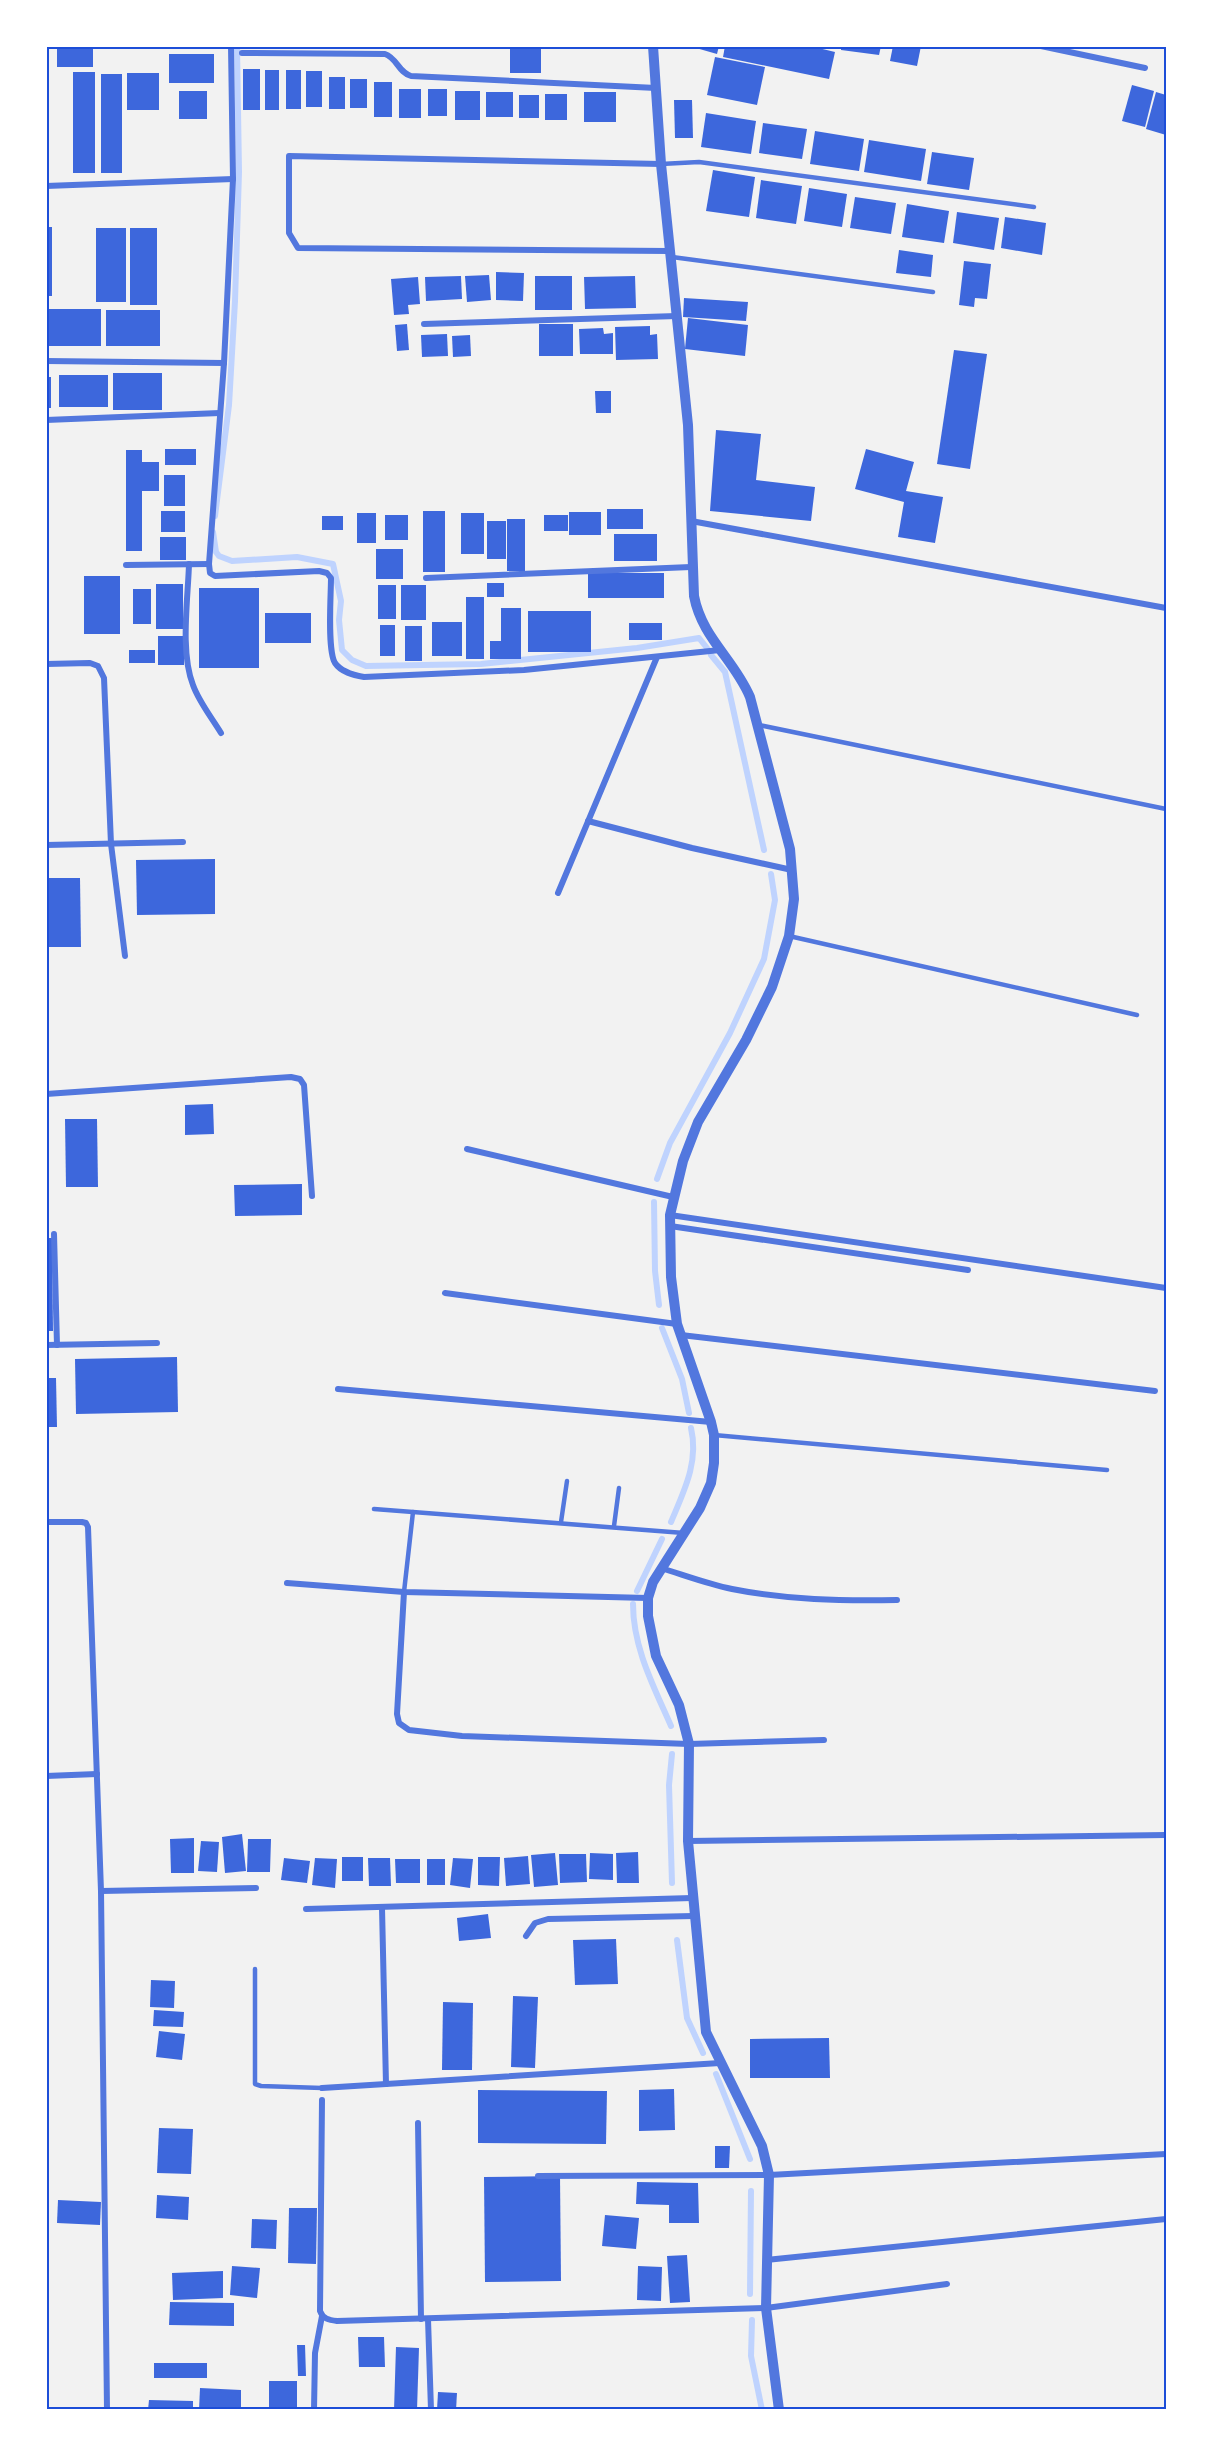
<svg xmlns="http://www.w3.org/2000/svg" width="1213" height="2456" font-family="Cabin,sans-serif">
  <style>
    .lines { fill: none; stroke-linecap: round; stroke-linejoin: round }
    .stream { stroke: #bfd3fe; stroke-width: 6 }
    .building { fill: #3d67dc }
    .service { stroke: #5277de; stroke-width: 4.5 }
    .minor { stroke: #5277de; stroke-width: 6 }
    .tertiary { stroke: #5277de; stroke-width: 10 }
    .neatline { fill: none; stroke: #1d4ed8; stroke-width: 2 }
  </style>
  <rect width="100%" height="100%" fill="#f2f2f2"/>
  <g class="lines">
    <g class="stream">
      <polyline points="215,516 229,405 235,301 239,172 237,46"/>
      <polyline points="213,532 216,552 219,556 232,561 297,557 333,564 341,601 339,620 342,650 352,660 366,666 481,664 637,648 699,638 707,648"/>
      <polyline points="711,655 725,672 764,850"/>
      <polyline points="657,1179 670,1143 730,1033 764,959 775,900 771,874"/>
      <polyline points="654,1202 655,1271 659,1305"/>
      <polyline points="662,1328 682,1379 689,1413"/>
      <path d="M671,1522C684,1491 699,1462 691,1428"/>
      <polyline points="637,1591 662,1539"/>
      <path d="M633,1604C633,1648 654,1687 671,1726"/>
      <polyline points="672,1754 669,1785 672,1883"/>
      <polyline points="677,1940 687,2018 703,2053"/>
      <polyline points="716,2074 750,2159"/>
      <polyline points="750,2294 751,2191"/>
      <polyline points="752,2320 751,2356 762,2410"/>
    </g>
  </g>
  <g class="building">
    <rect x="57" y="46" width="36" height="21"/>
    <rect x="510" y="46" width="31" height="27"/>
    <polygon points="689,46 719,46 717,54"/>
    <polygon points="725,46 810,46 835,52 829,79 723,57"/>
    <polygon points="841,46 881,46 879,55 841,50"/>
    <polygon points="893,46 921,46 917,66 890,61"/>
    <rect x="169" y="54" width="45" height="29"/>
    <polygon points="715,57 765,67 757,105 707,95"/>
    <rect x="243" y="69" width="17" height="41"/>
    <rect x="265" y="70" width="14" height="40"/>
    <rect x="286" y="70" width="15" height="39"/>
    <rect x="306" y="71" width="16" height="36"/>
    <rect x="73" y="72" width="22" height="101"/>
    <rect x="127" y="73" width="32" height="37"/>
    <rect x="101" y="74" width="21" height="99"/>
    <rect x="329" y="77" width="16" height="32"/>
    <rect x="350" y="79" width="17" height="29"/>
    <rect x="374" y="82" width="18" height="35"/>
    <polygon points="1132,85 1154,91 1145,127 1122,121"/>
    <rect x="399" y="89" width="22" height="29"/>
    <rect x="428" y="89" width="19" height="27"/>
    <rect x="179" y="91" width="28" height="28"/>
    <rect x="455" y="91" width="25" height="29"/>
    <rect x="486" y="92" width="27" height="25"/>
    <rect x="584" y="92" width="32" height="30"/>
    <polygon points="1156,92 1166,95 1166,135 1146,129"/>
    <rect x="545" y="94" width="22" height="26"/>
    <rect x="519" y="95" width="20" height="23"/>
    <polygon points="674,100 692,100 693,138 675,138"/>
    <polygon points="706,113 756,121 751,154 701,147"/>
    <polygon points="763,123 807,129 802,159 759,153"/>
    <polygon points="815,131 864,139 859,171 810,164"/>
    <polygon points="869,140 926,149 921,181 864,172"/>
    <polygon points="932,152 974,158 969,190 927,184"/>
    <polygon points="713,170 755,177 749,217 706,211"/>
    <polygon points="761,180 802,186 796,224 756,218"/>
    <polygon points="809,188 847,194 842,227 804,221"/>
    <polygon points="855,197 896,203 891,234 850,228"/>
    <polygon points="907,204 949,211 944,243 902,237"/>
    <polygon points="957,212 999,218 994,250 953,243"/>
    <polygon points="1005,217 1046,223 1042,255 1001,248"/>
    <rect x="46" y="227" width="6" height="69"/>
    <rect x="96" y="228" width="30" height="74"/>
    <rect x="130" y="228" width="27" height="77"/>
    <polygon points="899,250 933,255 931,277 896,273"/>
    <polygon points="964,261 991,264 987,299 975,298 974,307 959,305"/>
    <polygon points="496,272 524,273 523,301 496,300"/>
    <polygon points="489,275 491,300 467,302 465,276"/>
    <polygon points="461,276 462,299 426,301 425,277"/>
    <rect x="535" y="276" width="37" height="34"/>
    <polygon points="635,276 636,308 585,309 584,277"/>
    <polygon points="418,277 420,304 408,305 409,314 394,315 391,279"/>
    <polygon points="684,298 748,302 746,321 683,317"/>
    <rect x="48" y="309" width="53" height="37"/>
    <rect x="106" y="310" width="54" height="36"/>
    <polygon points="688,318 748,325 745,356 685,349"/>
    <polygon points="407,324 409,350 397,351 395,325"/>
    <rect x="539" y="324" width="34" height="32"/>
    <polygon points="650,326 650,335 657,334 658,359 616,360 615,327"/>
    <polygon points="603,328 604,334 613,333 613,354 580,354 579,329"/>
    <polygon points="447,334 448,356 422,357 421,335"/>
    <polygon points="470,335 471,356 453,357 452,336"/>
    <polygon points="954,350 987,354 970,469 937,464"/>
    <rect x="113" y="373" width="49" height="37"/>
    <rect x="59" y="375" width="49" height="32"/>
    <rect x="46" y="377" width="5" height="31"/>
    <polygon points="595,391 611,391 611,413 596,413"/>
    <polygon points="716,430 761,434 756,480 815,487 811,521 710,511"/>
    <rect x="165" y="449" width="31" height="16"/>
    <polygon points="866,449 914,462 906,491 943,497 935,543 898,537 904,502 855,489"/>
    <polygon points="126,450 142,450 142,462 159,462 159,491 142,491 142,551 126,551"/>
    <rect x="164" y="475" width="21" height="31"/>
    <rect x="607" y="509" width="36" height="20"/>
    <rect x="161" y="511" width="24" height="21"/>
    <rect x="423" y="511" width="22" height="61"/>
    <rect x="569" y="512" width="32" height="23"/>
    <rect x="357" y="513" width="19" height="30"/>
    <rect x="461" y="513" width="23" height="41"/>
    <rect x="385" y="515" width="23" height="25"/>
    <rect x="544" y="515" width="24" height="16"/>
    <rect x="322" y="516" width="21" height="14"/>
    <rect x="507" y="519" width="18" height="52"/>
    <rect x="487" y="521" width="19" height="38"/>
    <rect x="614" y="534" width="43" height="27"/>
    <rect x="160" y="537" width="26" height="23"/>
    <rect x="376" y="549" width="27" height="30"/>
    <rect x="588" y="573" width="76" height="25"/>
    <rect x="84" y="576" width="36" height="58"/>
    <rect x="487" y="583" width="17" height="14"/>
    <rect x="156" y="584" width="27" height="45"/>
    <rect x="378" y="585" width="18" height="34"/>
    <rect x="401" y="585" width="25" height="35"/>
    <rect x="199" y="588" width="60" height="80"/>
    <rect x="133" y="589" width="18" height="35"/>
    <rect x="466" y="597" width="18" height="62"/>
    <polygon points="501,608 521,608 521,659 490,659 490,641 501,641"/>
    <rect x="528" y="611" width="63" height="41"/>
    <rect x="265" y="613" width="46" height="30"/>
    <rect x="432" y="622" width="30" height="34"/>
    <rect x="629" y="623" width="33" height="17"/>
    <rect x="380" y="625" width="15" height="31"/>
    <rect x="405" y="626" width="17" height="35"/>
    <rect x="158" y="636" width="26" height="29"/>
    <rect x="129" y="650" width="26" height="13"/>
    <polygon points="215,859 215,914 137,915 136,860"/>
    <polygon points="46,878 80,878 81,947 46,947"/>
    <polygon points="213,1104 214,1134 185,1135 185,1105"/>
    <polygon points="65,1119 97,1119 98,1187 66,1187"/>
    <polygon points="302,1184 302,1215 235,1216 234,1185"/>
    <polygon points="46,1238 52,1238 53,1331 46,1331"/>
    <polygon points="177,1357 178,1412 76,1414 75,1359"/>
    <polygon points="46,1378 56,1378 57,1427 46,1427"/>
    <polygon points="242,1834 246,1871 225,1873 222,1837"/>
    <polygon points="194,1838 194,1873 171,1873 170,1839"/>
    <polygon points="248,1839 271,1839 270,1872 247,1872"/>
    <polygon points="201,1841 219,1842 217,1872 198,1871"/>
    <polygon points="638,1852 639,1883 617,1883 616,1853"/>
    <polygon points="555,1853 558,1885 534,1887 531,1855"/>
    <polygon points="590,1853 613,1854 613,1880 589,1879"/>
    <polygon points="559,1854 586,1854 587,1882 560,1883"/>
    <polygon points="528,1856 530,1884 506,1886 504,1858"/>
    <rect x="342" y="1857" width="21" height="24"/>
    <polygon points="478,1857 500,1857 499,1886 478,1885"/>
    <polygon points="284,1858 310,1861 307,1883 281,1880"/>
    <polygon points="315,1858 337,1859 335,1888 312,1885"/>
    <polygon points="368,1858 390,1858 391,1886 369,1886"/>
    <polygon points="453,1858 473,1859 470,1888 450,1885"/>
    <polygon points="395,1859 420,1859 420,1883 396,1883"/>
    <rect x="427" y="1859" width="18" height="26"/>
    <polygon points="488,1914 491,1938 459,1941 457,1918"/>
    <polygon points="616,1939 618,1984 575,1985 573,1940"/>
    <polygon points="151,1980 175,1981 174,2008 150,2007"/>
    <polygon points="513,1996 538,1997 535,2068 511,2067"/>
    <polygon points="443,2002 473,2003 472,2070 442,2070"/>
    <polygon points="154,2010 184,2012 183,2027 153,2026"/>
    <polygon points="159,2031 185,2034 182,2060 156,2057"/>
    <polygon points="829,2038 830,2078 750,2078 750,2039"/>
    <polygon points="674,2089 675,2130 639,2131 639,2090"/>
    <polygon points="478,2090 607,2091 606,2144 478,2143"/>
    <polygon points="159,2128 193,2129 191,2174 157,2173"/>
    <polygon points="715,2146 730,2146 729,2168 715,2168"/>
    <polygon points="560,2176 561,2281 485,2282 484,2177"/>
    <polygon points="637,2182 698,2183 699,2223 669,2223 669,2205 636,2204"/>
    <polygon points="157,2195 189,2197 188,2220 156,2218"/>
    <polygon points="58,2200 101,2202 100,2225 57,2223"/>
    <polygon points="289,2208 317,2208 316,2264 288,2263"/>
    <polygon points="605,2215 639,2218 636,2249 602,2246"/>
    <polygon points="252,2219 277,2220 276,2249 251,2248"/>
    <polygon points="687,2255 690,2302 670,2303 667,2256"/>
    <polygon points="232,2266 260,2268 257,2298 230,2295"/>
    <polygon points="638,2266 662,2267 661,2301 637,2300"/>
    <polygon points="223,2271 223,2298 173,2300 172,2273"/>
    <polygon points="170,2302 234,2303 234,2326 169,2325"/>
    <polygon points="358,2337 384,2337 385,2367 359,2367"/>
    <polygon points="297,2345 305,2345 306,2376 298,2376"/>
    <polygon points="396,2347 419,2348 417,2410 394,2410"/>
    <rect x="154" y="2363" width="53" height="15"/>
    <rect x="269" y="2381" width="28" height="29"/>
    <polygon points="200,2388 241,2390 241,2410 199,2410"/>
    <polygon points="438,2392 457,2393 456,2410 437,2410"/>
    <polygon points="149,2400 193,2401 193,2410 148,2410"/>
  </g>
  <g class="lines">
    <g class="service">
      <polyline points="661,164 699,162 1034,207"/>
      <polyline points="672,257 933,292"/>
      <polyline points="759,725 1166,809"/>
      <polyline points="789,936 1137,1015"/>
      <polyline points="714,1435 1107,1470"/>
      <polyline points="374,1509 684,1533"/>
      <polyline points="561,1522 567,1481"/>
      <polyline points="614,1526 619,1488"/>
      <polyline points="404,1592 413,1512"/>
      <polyline points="255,1969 255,2084 261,2086 322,2088"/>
    </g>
    <g class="minor">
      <path d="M231,46L233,179L224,363L209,564L210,573L215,576L319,571L327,573L331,578C331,595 327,650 335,663C341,672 353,675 364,677L524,670L720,650"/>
      <polyline points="1041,46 1145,68"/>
      <path d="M242,53L385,54C397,58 398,72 411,76L656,88"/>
      <polyline points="661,164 289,156 289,233 298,248 669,251"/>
      <polyline points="46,186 233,179"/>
      <polyline points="424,324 677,316"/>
      <polyline points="46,361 224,363"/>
      <polyline points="46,420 220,413"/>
      <polyline points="691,521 1166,608"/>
      <path d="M189,564C188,599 180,652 193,685C199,702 212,718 221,733"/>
      <polyline points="126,565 209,564"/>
      <polyline points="426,578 691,567"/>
      <polyline points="46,664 90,663 98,666 104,678 111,844 125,956"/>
      <polyline points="588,821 692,848 792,870"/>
      <polyline points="46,845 183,842"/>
      <polyline points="558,893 657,657"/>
      <polyline points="46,1094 291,1077 300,1079 304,1085 312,1196"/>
      <polyline points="467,1149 673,1197"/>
      <polyline points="670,1215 1166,1288"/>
      <polyline points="670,1226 968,1270"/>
      <polyline points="54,1234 57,1345"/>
      <polyline points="445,1293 677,1324"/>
      <polyline points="681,1335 1155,1391"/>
      <polyline points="46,1345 157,1343"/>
      <polyline points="338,1389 711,1422"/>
      <polyline points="46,1522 82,1522 86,1523 88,1527 101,1891 107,2410"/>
      <path d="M661,1568C684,1575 708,1584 732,1589C787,1600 841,1601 897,1600"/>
      <polyline points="287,1583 404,1592 648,1598"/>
      <polyline points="404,1592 397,1714 399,1723 409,1730 462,1736 689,1744 824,1740"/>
      <polyline points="46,1776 97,1774"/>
      <polyline points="688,1841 1166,1835"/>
      <polyline points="101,1891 256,1888"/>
      <polyline points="382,1908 386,2084"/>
      <polyline points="306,1909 692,1898"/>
      <polyline points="526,1936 535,1923 548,1919 694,1916"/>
      <polyline points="322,2088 720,2063"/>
      <path d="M322,2100L320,2311C323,2319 329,2320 337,2321L766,2308L947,2284"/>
      <polyline points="418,2123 421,2319"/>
      <polyline points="538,2176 769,2175 1166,2154"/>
      <polyline points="766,2260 1166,2219"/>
      <polyline points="428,2319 431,2410"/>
      <polyline points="314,2410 315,2353 322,2316"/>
    </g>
    <path class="tertiary" d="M653,46L661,164L688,425L694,596C702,638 734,659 750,697L790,849L794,899L789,936L772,987L746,1040L698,1122L683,1161L670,1215L671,1277L677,1324L711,1422L714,1435V1463L711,1483L700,1508L653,1582L648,1598V1616L656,1656L679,1705L689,1744L688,1841L706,2032L762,2146L769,2175L766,2308L779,2410"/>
  </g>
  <rect width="1213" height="2456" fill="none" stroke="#ffffff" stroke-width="96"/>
  <rect x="48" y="48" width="1117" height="2360" class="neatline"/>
</svg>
